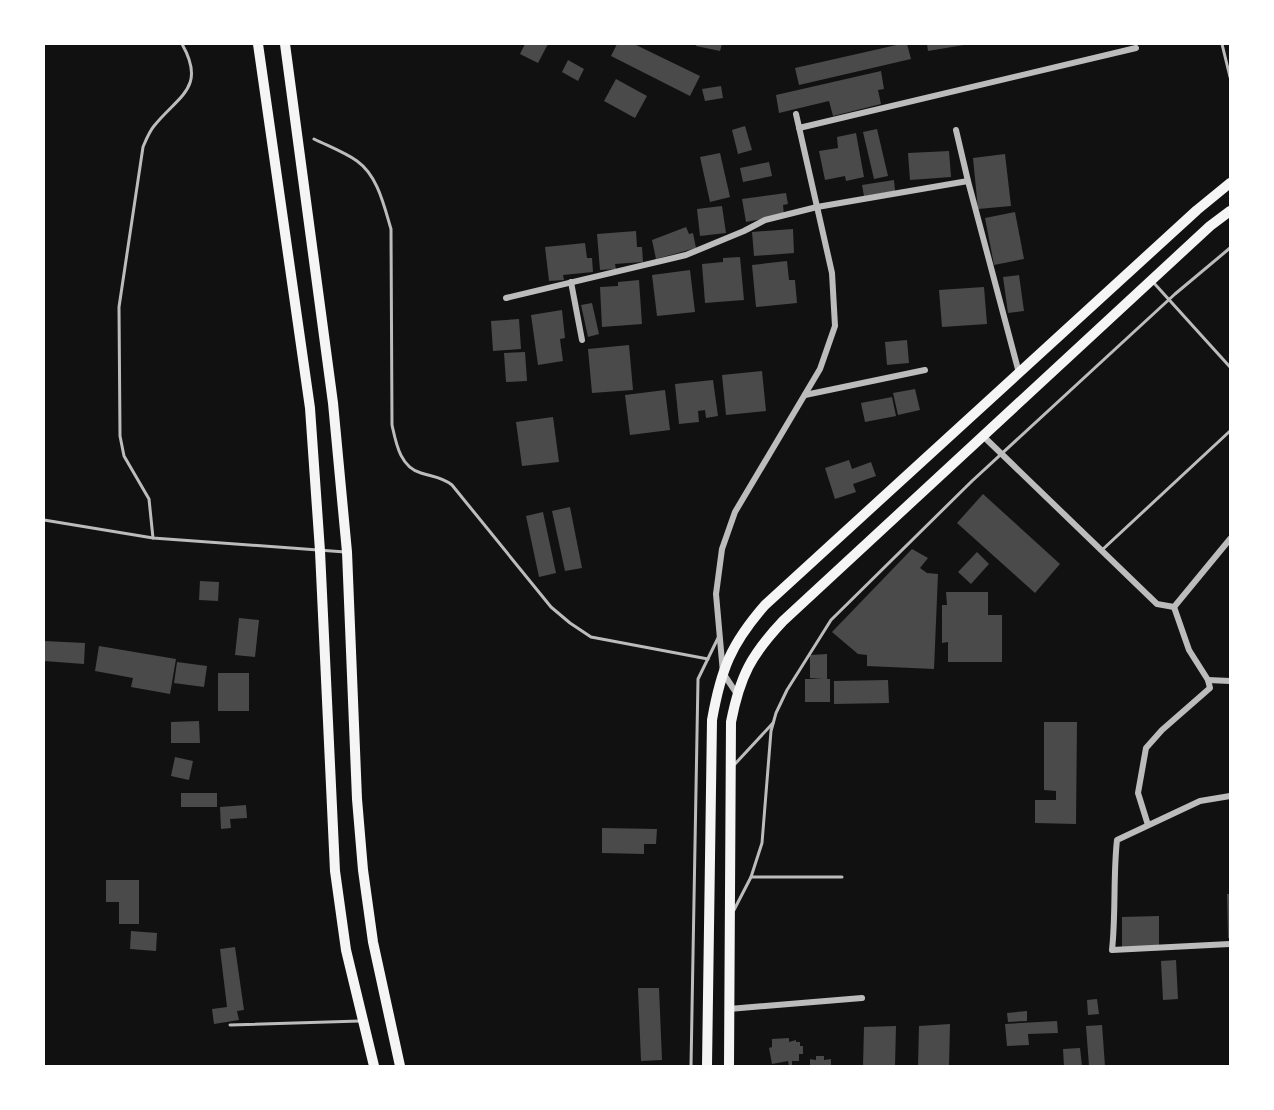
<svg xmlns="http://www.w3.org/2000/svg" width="1274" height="1110" font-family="'PT Sans',sans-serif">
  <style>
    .building { fill: #4a4a4a }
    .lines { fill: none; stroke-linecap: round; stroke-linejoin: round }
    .service { stroke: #bcbcbc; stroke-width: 3 }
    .minor { stroke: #bcbcbc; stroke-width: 6 }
    .primary { stroke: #f5f5f5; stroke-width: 10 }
    .trunk { stroke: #f5f5f5; stroke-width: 10 }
  </style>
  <rect width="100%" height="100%" fill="#111"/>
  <g class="building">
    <polygon points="525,44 548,44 538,63 520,54"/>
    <polygon points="617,44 634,44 700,76 690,96 611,56"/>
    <polygon points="696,44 722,44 720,51 696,46"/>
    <polygon points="901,44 907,44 911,59 799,85 795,68"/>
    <polygon points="927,44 964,44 964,45 928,51"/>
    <polygon points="568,60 584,69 578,81 562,72"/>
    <polygon points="881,71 884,89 878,90 881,104 833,116 829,101 779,113 776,95"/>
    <polygon points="616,79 647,96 635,118 604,101"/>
    <polygon points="721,86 723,98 705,101 702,89"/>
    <polygon points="745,126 752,150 738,154 732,130"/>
    <polygon points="877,129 888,176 874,179 863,132"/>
    <polygon points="856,133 864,177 846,181 845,176 825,180 819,151 838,148 837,137"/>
    <polygon points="949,151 951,177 910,180 908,153"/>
    <polygon points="720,153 730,197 710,202 700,157"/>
    <polygon points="1005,154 1011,206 978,209 973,158"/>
    <polygon points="769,162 772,176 743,182 740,168"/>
    <polygon points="894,180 895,191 864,196 862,185"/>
    <polygon points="786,193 788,204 783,205 784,215 746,222 742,199"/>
    <polygon points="722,206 726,233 700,236 697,209"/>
    <polygon points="1015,212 1024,259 994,265 985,218"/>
    <polygon points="686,227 689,234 693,233 696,248 656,259 652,240"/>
    <polygon points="793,229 794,253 754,256 752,232"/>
    <polygon points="636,231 637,247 642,247 643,262 615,264 616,269 600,270 597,234"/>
    <polygon points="585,243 587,258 592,258 593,272 563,275 564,280 549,281 545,247"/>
    <polygon points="740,257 744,300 705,303 702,264 723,262 723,258"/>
    <polygon points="787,261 789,280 795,280 797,303 756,307 752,265"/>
    <polygon points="690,270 695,312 657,316 652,275"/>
    <polygon points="1019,275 1024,311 1008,313 1003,277"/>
    <polygon points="639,280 642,324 602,327 600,287 618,286 618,282"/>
    <polygon points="984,287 987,324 942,327 939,290"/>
    <polygon points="592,303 599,334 588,337 581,305"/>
    <polygon points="562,310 565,338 560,339 563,361 538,365 531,315"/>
    <polygon points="519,319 521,349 493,351 491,321"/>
    <polygon points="907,340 909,363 887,365 885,342"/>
    <polygon points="629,345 633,390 592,393 588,349"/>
    <polygon points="525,352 527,381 506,382 504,353"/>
    <polygon points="762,371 766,411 726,415 722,375"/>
    <polygon points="713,380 718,416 706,418 705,410 698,411 699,422 679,424 675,384"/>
    <polygon points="915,389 920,410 898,415 893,393"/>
    <polygon points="665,390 670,430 630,435 625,395"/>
    <polygon points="892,397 896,416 865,422 861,403"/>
    <polygon points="553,417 559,462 522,466 516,422"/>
    <polygon points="849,460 852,469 871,462 876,476 853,484 856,492 835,499 825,468"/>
    <polygon points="983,494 1060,564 1035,593 957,523"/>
    <polygon points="570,507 582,568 565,571 552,511"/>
    <polygon points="543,512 556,573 539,577 526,516"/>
    <polygon points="912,549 928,558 920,568 927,573 938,574 934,669 867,666 867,655 858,654 832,632"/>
    <polygon points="977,552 989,564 971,584 958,572"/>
    <polygon points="200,581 219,582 218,601 199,600"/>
    <polygon points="946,592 988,592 988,615 1002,615 1002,662 948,662 948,642 942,643 942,605 947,605"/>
    <polygon points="239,618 259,620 255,657 235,655"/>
    <polygon points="44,641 85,643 84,664 44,661"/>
    <polygon points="99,646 176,659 170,694 131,687 133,678 95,671"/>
    <polygon points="827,654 827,679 830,679 830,702 805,702 805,679 823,679 810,678 810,655"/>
    <polygon points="177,662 207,666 204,687 174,683"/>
    <rect x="218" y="673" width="31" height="38"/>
    <polygon points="888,680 889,703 834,704 834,681"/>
    <polygon points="199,721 200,743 171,743 171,722"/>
    <polygon points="1044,722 1077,722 1076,824 1035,823 1035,800 1056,800 1056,791 1044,790"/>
    <polygon points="175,757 193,761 189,780 171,776"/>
    <rect x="181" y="793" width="36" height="14"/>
    <polygon points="246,805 247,818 230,819 231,828 221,829 220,807"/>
    <polygon points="602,828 657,829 656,844 644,844 644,854 602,853"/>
    <polygon points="106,880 139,880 139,924 119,924 119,902 106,902"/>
    <polygon points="1227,894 1230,894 1230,938 1228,938"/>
    <polygon points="1159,916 1159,946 1122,947 1122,917"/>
    <polygon points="131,931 157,933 156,951 130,949"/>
    <polygon points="235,947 244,1010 237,1011 239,1020 214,1024 212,1009 227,1007 220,949"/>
    <polygon points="1176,960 1178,999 1163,1000 1161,961"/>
    <polygon points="638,988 659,988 662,1060 641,1061"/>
    <polygon points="1097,999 1099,1014 1088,1015 1087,1000"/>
    <polygon points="1027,1011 1027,1021 1008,1022 1007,1013"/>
    <polygon points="1057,1021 1058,1033 1028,1034 1029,1045 1007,1046 1005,1024"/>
    <polygon points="950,1024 949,1066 918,1066 919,1026"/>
    <polygon points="1102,1025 1105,1066 1089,1066 1086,1026"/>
    <polygon points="896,1026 895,1066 863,1066 864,1027"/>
    <polygon points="789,1038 789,1042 796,1040 796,1042 800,1042 800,1046 803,1046 803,1054 799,1054 799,1061 792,1061 792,1066 789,1066 788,1061 772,1064 769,1048 772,1047 772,1039"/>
    <polygon points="1080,1048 1082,1066 1064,1066 1063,1049"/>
    <polygon points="816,1056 824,1056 824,1060 831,1059 831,1066 810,1066 810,1059 816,1060"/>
  </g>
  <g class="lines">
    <g class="service">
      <polyline points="1222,44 1230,77"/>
      <path d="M314,139C328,146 344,152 357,161C378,176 384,206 391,229L392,425C396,443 400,467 421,473C433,477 442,477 452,485L551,607L570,623L591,637L708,659"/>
      <polyline points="1153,282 1230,367"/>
      <polyline points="44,520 153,538 345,552"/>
      <path d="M153,538L149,499L124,456L120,436L119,307L143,147C146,140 149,132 154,126C178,96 207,88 182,44"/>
      <polyline points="1102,550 1230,431"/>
      <polyline points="735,764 773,723"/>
      <polyline points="751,877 842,877"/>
      <polyline points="734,910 751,877 762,843 771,731 776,713 787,690 831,620 972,481 1175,294 1230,248"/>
      <polyline points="230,1025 360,1021"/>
      <polyline points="691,1066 698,679 718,638"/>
    </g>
    <g class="minor">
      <polyline points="799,128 1136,48"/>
      <polyline points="956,130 968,181 1019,373"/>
      <polyline points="571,282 582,340"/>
      <polyline points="506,298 686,255 744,231 765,220 817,207 968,181"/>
      <polyline points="805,395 925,370"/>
      <polyline points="983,436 1157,604 1174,607 1230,539"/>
      <polyline points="1208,680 1230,681"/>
      <polyline points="737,694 723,673 716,594 722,549 735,512 820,369 835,326 832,273 796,114"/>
      <path d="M1230,796L1200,801L1117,840C1113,876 1116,913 1112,950L1230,944"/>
      <polyline points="1148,825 1138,793 1146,748 1162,730 1210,688 1208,680 1189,650 1174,607"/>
      <polyline points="729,1009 862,998"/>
    </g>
    <g class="primary">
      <polyline points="258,44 310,408 320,551 335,871 346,950 374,1066"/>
      <polyline points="285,44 333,403 347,552 357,799 363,870 373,942 400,1066"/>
    </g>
    <g class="trunk">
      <path d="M707,1066L712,720C721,669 731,644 765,605L1197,210L1230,183"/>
      <path d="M729,1066L731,722C740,676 751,655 783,621L1210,226L1230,211"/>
    </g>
  </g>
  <rect width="1274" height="1110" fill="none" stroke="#ffffff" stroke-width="90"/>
</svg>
